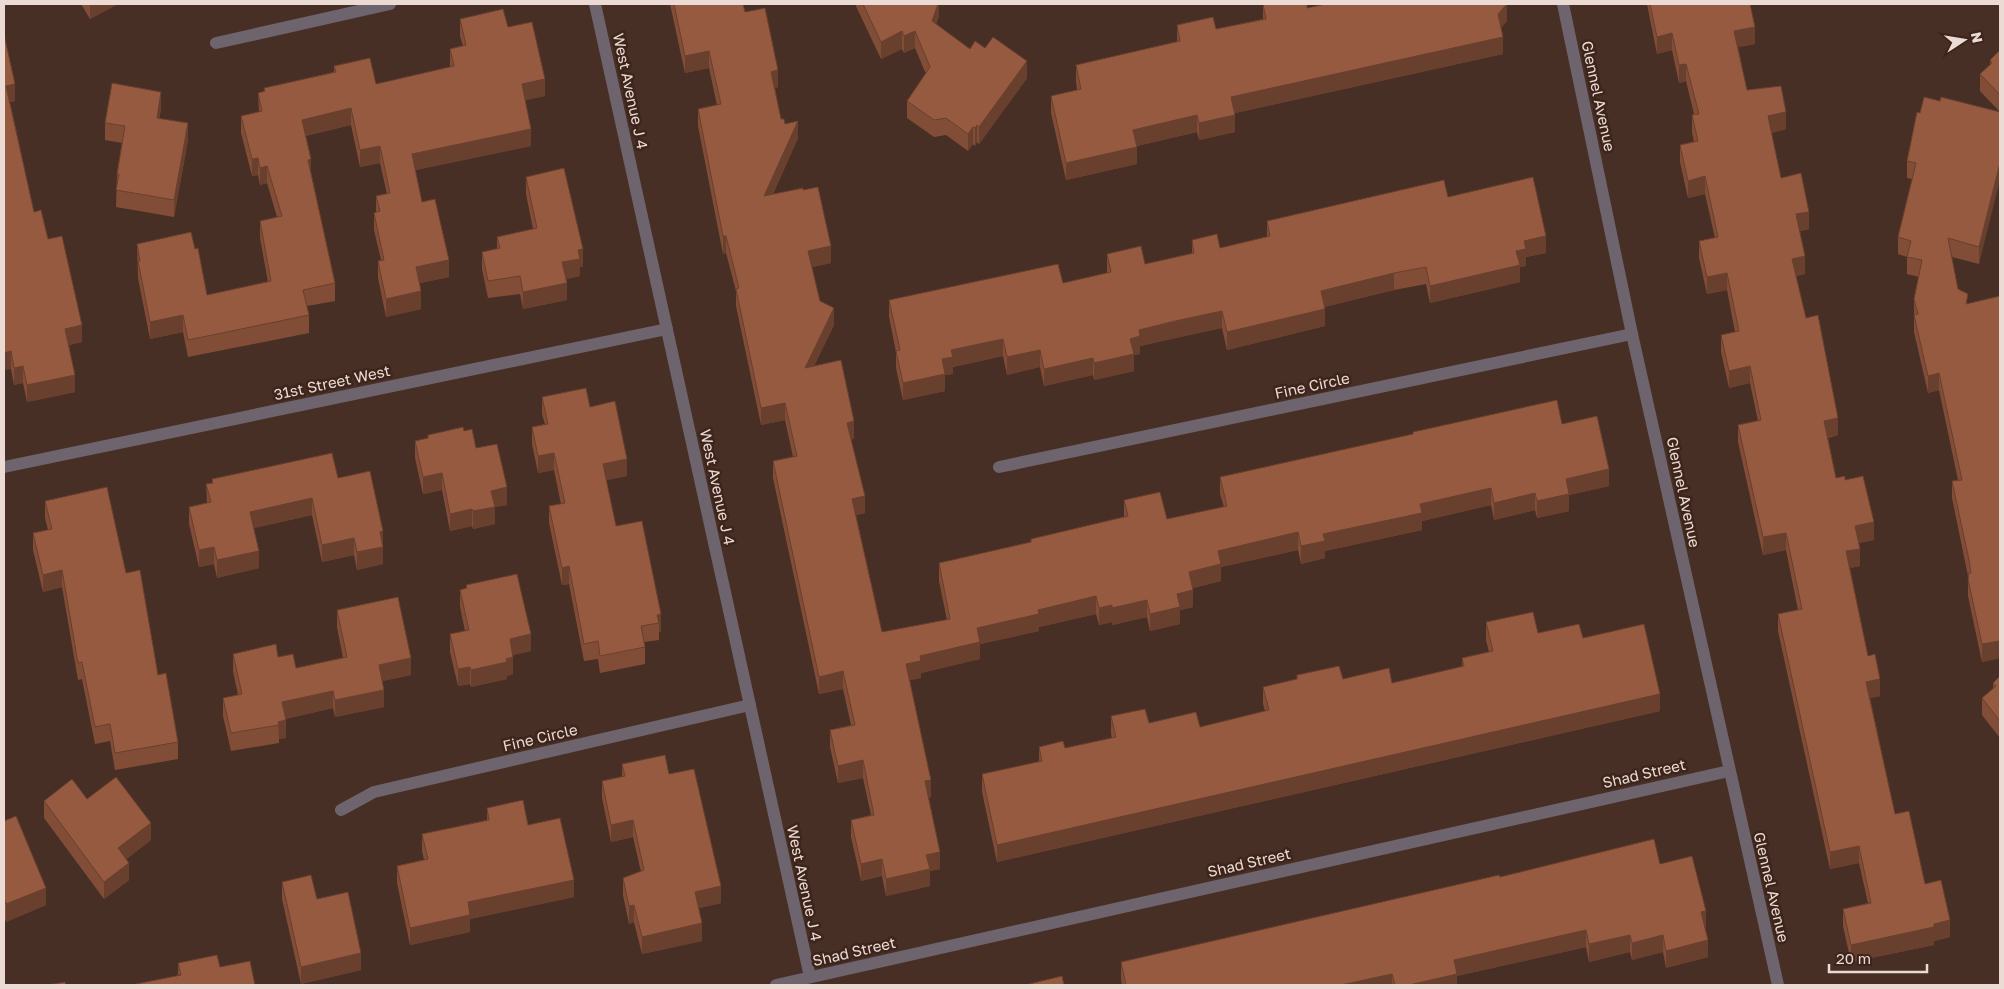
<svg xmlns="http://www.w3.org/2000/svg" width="2004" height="989" font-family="'Golos Text',sans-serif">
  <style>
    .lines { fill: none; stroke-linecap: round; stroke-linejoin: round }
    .street { stroke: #6e646e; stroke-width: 12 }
    .wall { fill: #814d37 }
    .shaded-wall { fill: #693f2d }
    .building { fill: #965a40; stroke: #693f2d }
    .labels { text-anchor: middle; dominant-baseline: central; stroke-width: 5; stroke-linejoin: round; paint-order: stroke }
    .street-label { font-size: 15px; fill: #ecdbd5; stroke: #3d251b }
  </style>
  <rect width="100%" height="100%" fill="#482f25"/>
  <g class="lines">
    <g class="street">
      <polyline points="595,4 810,977"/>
      <polyline points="1563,4 1632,334 1778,985"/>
      <polyline points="216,43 390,4"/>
      <polyline points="4,467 667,329"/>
      <polyline points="999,467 1632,334"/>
      <polyline points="341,810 374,792 750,705"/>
      <polyline points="776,985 1729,771"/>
    </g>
  </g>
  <g class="wall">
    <polygon points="81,4 118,4 90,19"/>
    <polygon points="670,4 743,4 745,12 778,87 775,88 781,119 798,138 773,194 831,263 812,267 820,301 834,325 814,366 854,439 851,439 865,513 856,515 882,632 947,620 939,581 939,563 1031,542 1031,539 1124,517 1124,500 1167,519 1224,507 1220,494 1220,477 1562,424 1609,486 1569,495 1569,511 1537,518 1535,510 1494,520 1491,505 1422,521 1422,530 1325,551 1325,558 1301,564 1298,550 1221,567 1221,581 1193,588 1193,607 1180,610 1180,624 1150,631 1147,617 1112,625 1112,622 1099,625 1096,614 1039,627 1039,631 980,644 980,659 921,673 921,678 910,680 931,797 928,798 940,869 930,871 930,886 886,896 882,876 861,881 851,837 851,820 871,815 863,778 838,783 830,747 830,730 851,725 843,689 819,694 773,478 773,461 793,457 785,420 761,425 736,306 736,291 726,253 723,254 698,126 698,109 717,105 709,68 685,73"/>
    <polygon points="855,4 939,4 939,16 936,24 970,49 1027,78 979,144 977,142 975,146 973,144 968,151 946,135 934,137 907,118 907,101 926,74 915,48 904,53 902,49 881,59"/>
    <polygon points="1263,4 1307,8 1507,21 1501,28 1503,54 1235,113 1235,132 1199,140 1197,132 1137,146 1137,164 1066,180 1051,113 1051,96 1077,90 1076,82 1076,65 1177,42 1177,25 1216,29 1263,19"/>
    <polygon points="1647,4 1750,4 1755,44 1738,47 1747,90 1786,129 1771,133 1781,178 1809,229 1800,231 1805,274 1796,276 1806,318 1838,435 1828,438 1836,478 1845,480 1874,540 1859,543 1860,566 1850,568 1868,656 1880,696 1870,698 1895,814 1925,884 1950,937 1934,941 1934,945 1851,962 1843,926 1843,909 1868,903 1859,863 1830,869 1778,631 1778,614 1798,610 1786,550 1763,555 1738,442 1738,425 1758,421 1750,383 1729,388 1721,352 1721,335 1735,332 1727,290 1707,294 1699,258 1699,241 1715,238 1705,194 1688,198 1680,162 1680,145 1694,142 1692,132 1692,115 1694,114 1686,81 1679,83 1672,50 1657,54"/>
    <polygon points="460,19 508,27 545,96 525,100 531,146 415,170 422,202 449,277 420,283 421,309 386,317 378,278 378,261 381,260 374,230 374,213 376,212 376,196 387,194 380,163 360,167 351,125 305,136 311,172 335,283 335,301 307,306 309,315 309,333 188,357 183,332 150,339 138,278 137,244 195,249 207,295 268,282 260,238 260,221 277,217 267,183 260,185 258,175 252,176 241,133 241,116 259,112 258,93 264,92 264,88 334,72 334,66 376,84 450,67 450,49 463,46 460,36"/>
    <polygon points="4,34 15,101 10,102 34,212 48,239 82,342 69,345 75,392 27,402 23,383 14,385 11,369"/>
    <polygon points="2000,50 2000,112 1980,91 1980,74 1990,65 1990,60"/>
    <polygon points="1940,101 2000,112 1979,264 1952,257 1958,289 1968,304 2000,296 2000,658 1982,662 1968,596 1968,576 1952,498 1952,481 1958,480 1939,390 1928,393 1914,332 1914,299 1919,277 1907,274 1907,257 1898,254 1898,237 1912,179 1907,178 1907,161 1920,113"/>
    <polygon points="161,109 159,119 188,140 174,217 116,207 117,174 122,143 105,140 105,123"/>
    <polygon points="526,177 583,267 580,267 580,276 566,279 567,300 523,309 520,294 488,298 482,269 482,252 497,249 497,237 533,229 526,194"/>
    <polygon points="1448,197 1546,253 1526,257 1526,266 1520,267 1520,282 1430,303 1426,284 1394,290 1324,307 1325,326 1227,350 1222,328 1175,338 1140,346 1140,354 1134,355 1134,371 1094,380 1093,375 1044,386 1040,367 1007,375 1003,356 953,367 953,374 945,375 945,391 903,400 896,368 896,352 889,317 889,300 1063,283 1107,273 1107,254 1145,264 1192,254 1192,240 1220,248 1267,237 1267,221"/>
    <polygon points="542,397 590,407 627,476 606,480 616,526 642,521 661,632 659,632 659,640 644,642 645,647 645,664 600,673 598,659 584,661 569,584 562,585 549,523 549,506 561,504 554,470 538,473 532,444 532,427 545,424 542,414"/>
    <polygon points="464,431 476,448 507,505 495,507 495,524 473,529 472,526 450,531 442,490 423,494 415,458 415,441 428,438 428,435"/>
    <polygon points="338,478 383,531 383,564 357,570 354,555 322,562 312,515 254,528 259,568 217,578 214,564 199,567 189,524 189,507 207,503 206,484 212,483 212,479"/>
    <polygon points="45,501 126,573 178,742 178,759 115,770 110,741 95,744 82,679 78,680 62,587 43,592 33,550 33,533 48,530 45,518"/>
    <polygon points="466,585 531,651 513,655 513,674 507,676 507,679 471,687 470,684 458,686 450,652 450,634 465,631 460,607 460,590 466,588"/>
    <polygon points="337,610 411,675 382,681 384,707 335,717 333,708 285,719 286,738 279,739 279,743 231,751 223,716 223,698 238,695 233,671 233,654 278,657 296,668 343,658 337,627"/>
    <polygon points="1486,622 1538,633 1583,638 1660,711 997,862 982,792 982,774 1039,762 1039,747 1065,748 1112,738 1111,734 1111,716 1149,723 1200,727 1265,711 1263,704 1263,687 1297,679 1297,675 1343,679 1392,683 1462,667 1462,658 1489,652 1486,640"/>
    <polygon points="2000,676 2000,738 1982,715 1982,698 1993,689 1993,683"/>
    <polygon points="622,764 669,774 721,903 699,908 702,941 642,954 634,922 629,924 623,895 623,878 641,872 633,837 611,842 602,798 602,781 622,777"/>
    <polygon points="87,799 151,840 126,859 129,880 104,899 44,818 44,801"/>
    <polygon points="487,808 528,825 574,897 470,919 470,932 410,945 397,883 397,866 424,860 422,851 422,834 487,820"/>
    <polygon points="4,821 46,905 6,922 4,916"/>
    <polygon points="1660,864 1706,928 1705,928 1708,957 1666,968 1663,952 1632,960 1630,952 1589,962 1586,947 1457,976 1457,985 1122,985 1121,979 1121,962 1500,877"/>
    <polygon points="282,882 361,970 301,984 282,899"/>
    <polygon points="178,963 220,967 178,975"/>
  </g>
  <g class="shaded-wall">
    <polygon points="90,4 118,4 90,19"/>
    <polygon points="938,4 939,4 939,16 932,38 932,21"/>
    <polygon points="1507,4 1507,21 1498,31 1498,14"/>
    <polygon points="1755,27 1755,44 1734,48 1734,31"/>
    <polygon points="902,31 902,49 881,59 881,42"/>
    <polygon points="915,31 915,48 904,53 904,36"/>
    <polygon points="1672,33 1672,50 1657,54 1657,37"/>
    <polygon points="1503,37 1503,54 1231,114 1231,97"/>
    <polygon points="709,51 709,68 685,73 685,56"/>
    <polygon points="1027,61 1027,78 979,144 979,127"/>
    <polygon points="1686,64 1686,81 1679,83 1679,65"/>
    <polygon points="778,70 778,87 771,89 771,72"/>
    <polygon points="545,79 545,96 522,101 522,84"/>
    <polygon points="15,84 15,101 6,103 6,86"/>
    <polygon points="161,92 161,109 157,135 157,118"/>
    <polygon points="351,108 351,125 302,137 302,120"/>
    <polygon points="1786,112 1786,129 1768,133 1768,116"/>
    <polygon points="1197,115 1197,132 1133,147 1133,130"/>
    <polygon points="1235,115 1235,132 1199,140 1199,123"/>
    <polygon points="798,121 798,138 764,213 764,196"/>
    <polygon points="188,123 188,140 174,217 174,200"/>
    <polygon points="977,125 977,142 975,146 975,128"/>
    <polygon points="973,127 973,144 968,151 968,134"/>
    <polygon points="531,129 531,146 412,171 412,154"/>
    <polygon points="380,146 380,163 360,167 360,150"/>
    <polygon points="1137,147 1137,164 1066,180 1066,163"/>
    <polygon points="258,158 258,175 252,176 252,159"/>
    <polygon points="311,159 311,177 308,160"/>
    <polygon points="2000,163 2000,180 1979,264 1979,247"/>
    <polygon points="267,166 267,183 260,185 260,168"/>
    <polygon points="1705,176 1705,194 1688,198 1688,181"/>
    <polygon points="1809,212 1809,229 1796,231 1796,214"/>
    <polygon points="723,236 726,236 726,253 723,254"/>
    <polygon points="1546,236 1546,253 1526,257 1526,266 1520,267 1520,282 1430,303 1430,286 1516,251 1524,241"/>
    <polygon points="831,246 831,263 808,268 808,251"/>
    <polygon points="583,249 583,267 580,267 580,276 562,280 562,262 578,250"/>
    <polygon points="1805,256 1805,274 1792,276 1792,259"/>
    <polygon points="449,260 449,277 416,284 416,267"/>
    <polygon points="1394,273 1394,290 1321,308 1321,291"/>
    <polygon points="1727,273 1727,290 1707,294 1707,277"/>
    <polygon points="567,283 567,300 523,309 523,292"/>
    <polygon points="421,291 421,309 386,317 386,299"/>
    <polygon points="834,308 834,325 805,385 805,368"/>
    <polygon points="1325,309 1325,326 1227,350 1227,332"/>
    <polygon points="1222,311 1222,328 1140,346 1140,354 1134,355 1134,371 1094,380 1094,363 1130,339 1139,330"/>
    <polygon points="183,315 183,332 150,339 150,322"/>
    <polygon points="82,325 82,342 65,346 65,329"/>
    <polygon points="1003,339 1003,356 953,367 953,374 945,375 945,391 903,400 903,383 942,359 951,350"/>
    <polygon points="1040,350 1040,367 1007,375 1007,357"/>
    <polygon points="11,351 11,369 4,370 4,353"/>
    <polygon points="1093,358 1093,375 1044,386 1044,369"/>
    <polygon points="23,366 23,383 14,385 14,368"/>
    <polygon points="1750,366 1750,383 1729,388 1729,371"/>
    <polygon points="1939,373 1939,390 1928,393 1928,376"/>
    <polygon points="75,375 75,392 27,402 27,385"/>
    <polygon points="785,403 785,420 761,425 761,408"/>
    <polygon points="1838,418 1838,435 1824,438 1824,421"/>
    <polygon points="854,421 854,439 847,440 847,423"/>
    <polygon points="554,453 554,470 538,473 538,456"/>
    <polygon points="627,459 627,476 603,481 603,464"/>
    <polygon points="1609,469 1609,486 1569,495 1569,511 1537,518 1537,501 1566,479"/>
    <polygon points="442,473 442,490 423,494 423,477"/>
    <polygon points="507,487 507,505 495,507 495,524 473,529 473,511 491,491"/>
    <polygon points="1491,488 1491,505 1422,521 1422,530 1325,551 1325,558 1301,564 1301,546 1323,534 1420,504"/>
    <polygon points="1535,493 1535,510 1494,520 1494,503"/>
    <polygon points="865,496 865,513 852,516 852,499"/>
    <polygon points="312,498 312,515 250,529 250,512"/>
    <polygon points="472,509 472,526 450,531 450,514"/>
    <polygon points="1874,522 1874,540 1855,544 1855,526"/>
    <polygon points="383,531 383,564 357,570 357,552 380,532"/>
    <polygon points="1298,532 1298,550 1221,567 1221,581 1189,589 1189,572 1218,551"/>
    <polygon points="1786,533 1786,550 1763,555 1763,537"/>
    <polygon points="354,538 354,555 322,562 322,545"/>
    <polygon points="214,547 214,564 199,567 199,550"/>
    <polygon points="1860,549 1860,566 1846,569 1846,551"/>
    <polygon points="259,551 259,568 217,578 217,560"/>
    <polygon points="569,566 569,584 562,585 562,568"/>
    <polygon points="62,570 62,587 43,592 43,575"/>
    <polygon points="1193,590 1193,607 1180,610 1180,624 1150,631 1150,614 1177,594"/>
    <polygon points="1096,596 1096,614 1039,627 1039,631 980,644 980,659 921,673 921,678 906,681 906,664 920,656 977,628 1038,610"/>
    <polygon points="1147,600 1147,617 1112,625 1112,608"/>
    <polygon points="1112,605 1112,622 1099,625 1099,608"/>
    <polygon points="661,614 661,632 659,632 659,623 657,615"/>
    <polygon points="531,634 531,651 510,656 510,639"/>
    <polygon points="2000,641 2000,658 1982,662 1982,644"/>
    <polygon points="513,657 513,674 507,676 507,679 471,687 471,670 506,659"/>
    <polygon points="411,658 411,675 379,682 379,665"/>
    <polygon points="470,667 470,684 458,686 458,669"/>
    <polygon points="843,671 843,689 819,694 819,677"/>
    <polygon points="1880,679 1880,696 1866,699 1866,682"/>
    <polygon points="384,690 384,707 335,717 335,700"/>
    <polygon points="333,691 333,708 282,720 282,702"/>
    <polygon points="1660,694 1660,711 997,862 997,845"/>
    <polygon points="286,720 286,738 279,739 278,722"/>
    <polygon points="863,760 863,778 838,783 838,766"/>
    <polygon points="931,780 931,797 925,798 925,781"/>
    <polygon points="633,820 633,837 611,842 611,825"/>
    <polygon points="151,823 151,840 118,866 118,848"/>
    <polygon points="1859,846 1859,863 1830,869 1830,852"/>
    <polygon points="940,852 940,869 930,871 930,886 886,896 886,879 926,855"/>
    <polygon points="882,859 882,876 861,881 861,864"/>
    <polygon points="129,863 129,880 104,899 104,882"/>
    <polygon points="574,880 574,897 470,919 470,932 410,945 410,928 468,902"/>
    <polygon points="721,886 721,903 695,909 695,892"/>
    <polygon points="46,888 46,905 6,922 6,904"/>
    <polygon points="634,905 634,922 629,924 629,906"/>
    <polygon points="1706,911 1706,928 1701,929 1701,912"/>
    <polygon points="1950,920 1950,937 1934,941 1934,945 1851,962 1851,945 1934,924"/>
    <polygon points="702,923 702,941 642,954 642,937"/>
    <polygon points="1586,930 1586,947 1457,976 1457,985 1409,985 1454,960"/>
    <polygon points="1630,935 1630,952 1589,962 1589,944"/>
    <polygon points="1663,935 1663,952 1632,960 1632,943"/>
    <polygon points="1708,940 1708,957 1666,968 1666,951"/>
    <polygon points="361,953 361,970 301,984 301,967"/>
    <polygon points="1392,974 1392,985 1341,985"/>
  </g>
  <g class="building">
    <polygon points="674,4 743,4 745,12 765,8 778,70 771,72 781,119 784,119 785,124 798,121 764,196 803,188 803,190 818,187 831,246 808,251 820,301 834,308 805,368 841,360 854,421 847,423 865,496 852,499 882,632 950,619 939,563 1031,542 1031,539 1128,516 1124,500 1160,492 1167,519 1227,506 1220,477 1413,434 1413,432 1557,400 1562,424 1597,416 1609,469 1566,479 1569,494 1537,501 1535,493 1494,503 1491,488 1420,504 1422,513 1323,534 1325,541 1301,546 1298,532 1218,551 1221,564 1189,572 1193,590 1177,594 1180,607 1150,614 1147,600 1112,608 1112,605 1099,608 1096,596 1038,610 1039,614 977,628 980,642 920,656 921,661 906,664 931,780 925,781 940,852 926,855 930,869 886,879 882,859 861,864 851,820 874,815 863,760 838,766 830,730 855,725 843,671 819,677 773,461 797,456 785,403 761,408 736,289 739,288 726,236 723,236 698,109 721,104 709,51 685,56"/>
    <polygon points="863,4 938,4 932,21 970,49 975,41 985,48 993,37 1027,61 979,127 977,125 975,128 973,127 968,134 946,118 934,120 907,101 930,67 915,31 904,36 902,31 881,42"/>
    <polygon points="1263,4 1307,4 1307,8 1326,4 1507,4 1498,14 1503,37 1231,97 1235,115 1199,123 1197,115 1133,130 1137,147 1066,163 1051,96 1081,89 1076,65 1180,41 1177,25 1213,17 1216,29 1266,19"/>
    <polygon points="1650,4 1750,4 1755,27 1734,31 1747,90 1781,86 1786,112 1768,116 1781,178 1801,173 1809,212 1796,214 1805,256 1792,259 1806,318 1818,315 1838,418 1824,421 1836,478 1845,476 1845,480 1863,476 1874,522 1855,526 1860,549 1846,551 1868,656 1875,654 1880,679 1866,682 1895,814 1909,811 1925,884 1941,880 1950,920 1934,924 1934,927 1851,945 1843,909 1871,903 1859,846 1830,852 1778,614 1802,609 1786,533 1763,537 1738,425 1761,420 1750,366 1729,371 1721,335 1739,331 1727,273 1707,277 1699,241 1718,237 1705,176 1688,181 1680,145 1698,141 1692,115 1699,114 1686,64 1679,65 1672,33 1657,37"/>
    <polygon points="503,9 508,27 532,22 545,79 522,84 531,129 412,154 422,202 435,199 449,260 416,267 421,291 386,299 378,261 384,260 374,213 380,211 376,196 390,193 380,146 360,150 351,108 302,120 311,159 308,160 335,283 303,290 309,315 188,340 183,315 150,322 138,261 140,261 137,244 191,232 195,249 198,248 207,295 271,281 260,221 282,216 267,166 260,168 258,158 252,159 241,116 262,111 258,93 265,91 264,88 336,72 334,66 370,58 376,84 454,66 450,49 466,45 460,19"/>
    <polygon points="4,34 15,84 6,86 34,212 41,210 48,239 62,236 82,325 65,329 75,375 27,385 23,366 14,368 11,351 4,353"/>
    <polygon points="2000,50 2000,95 1980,74 1992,63 1990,60"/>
    <polygon points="112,83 161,92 157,118 188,123 174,200 116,190 119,174 117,174 125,126 105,123"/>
    <polygon points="1924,97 1940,101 1941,97 2000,112 2000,163 1979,247 1948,238 1958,289 1968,294 1966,304 2000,296 2000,641 1982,644 1968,579 1969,573 1971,573 1969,560 1952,481 1962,480 1939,373 1928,376 1914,315 1918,314 1914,299 1922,260 1907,257 1911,241 1898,237 1916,163 1907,161 1917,112 1920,113"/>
    <polygon points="564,168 583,249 578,250 580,259 562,262 567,283 523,292 520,276 488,281 482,252 500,248 497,237 537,228 526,177"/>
    <polygon points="1533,177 1546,236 1524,241 1526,249 1516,251 1520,265 1430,286 1426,267 1394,273 1321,291 1325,309 1227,332 1222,311 1175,321 1139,330 1140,336 1130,339 1134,354 1094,363 1093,358 1044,369 1040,350 1007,357 1003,339 951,350 953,357 942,359 945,374 903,383 896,351 900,350 889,300 1058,264 1063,283 1111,272 1107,254 1141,246 1145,264 1194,253 1192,240 1217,234 1220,248 1270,236 1267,221 1444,180 1448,197"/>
    <polygon points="586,388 590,407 615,401 627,459 603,464 616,526 642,521 661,614 657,615 659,623 641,626 645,647 600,656 598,641 584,644 569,566 562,568 549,506 565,503 554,453 538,456 532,427 548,424 542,397"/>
    <polygon points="463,427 464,431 472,429 476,448 497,444 507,487 491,491 495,507 473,511 472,509 450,514 442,473 423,477 415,441 428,438 428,435"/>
    <polygon points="332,453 338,478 370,471 383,531 380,532 383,547 357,552 354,538 322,545 312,498 250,512 259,551 217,560 214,547 199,550 189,507 211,502 206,484 213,483 212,479"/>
    <polygon points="107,487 126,573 140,570 158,675 166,673 178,742 115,753 110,724 95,727 82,662 78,663 62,570 43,575 33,533 52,529 45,501"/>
    <polygon points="517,574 531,634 510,639 513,657 506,659 507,662 471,670 470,667 458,669 450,634 469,630 460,590 467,588 466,585"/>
    <polygon points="398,597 411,658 379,665 384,690 335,700 333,691 282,702 286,720 278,722 279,725 231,733 223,698 242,694 233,654 276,644 278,657 293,654 296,668 347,657 337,610"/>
    <polygon points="1533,612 1538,633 1579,624 1583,638 1644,624 1660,694 997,845 982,774 1042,761 1039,747 1063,741 1065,748 1116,737 1111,716 1145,709 1149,723 1196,712 1200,727 1269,710 1263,687 1297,679 1297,675 1339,666 1343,679 1389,668 1392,683 1464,666 1462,658 1493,651 1486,622"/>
    <polygon points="2000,676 2000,721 1982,698 1996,686 1993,683"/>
    <polygon points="665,755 669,774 694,769 721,886 695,892 702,923 642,937 634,905 629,906 623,878 644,870 633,820 611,825 602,781 625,776 622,764"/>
    <polygon points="116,777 151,823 118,848 129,863 104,882 44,801 72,779 87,799"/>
    <polygon points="523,800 528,825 560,818 574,880 468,902 470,915 410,928 397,866 428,859 422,834 489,820 487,808"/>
    <polygon points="16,816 46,888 6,904 4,899 4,821"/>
    <polygon points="1654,839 1660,864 1692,856 1706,911 1701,912 1708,940 1666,951 1663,935 1632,943 1630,935 1589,944 1586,930 1454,960 1457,974 1409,985 1395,985 1392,974 1341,985 1126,985 1121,962 1499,875 1500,877"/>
    <polygon points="311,875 317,899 348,892 361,953 301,967 282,882"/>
    <polygon points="217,955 220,967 250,961 255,985 131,985 181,975 178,963"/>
    <polygon points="1062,976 1064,985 1025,985"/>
    <polygon points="65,982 66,985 48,985"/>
  </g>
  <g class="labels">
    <g class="street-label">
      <text transform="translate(631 91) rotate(78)">West Avenue J 4</text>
      <text transform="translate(1599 96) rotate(78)">Glennel Avenue</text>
      <text transform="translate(332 382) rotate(-12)">31st Street West</text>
      <text transform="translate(1312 385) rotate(-12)">Fine Circle</text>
      <text transform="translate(718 487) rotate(78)">West Avenue J 4</text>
      <text transform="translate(1684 492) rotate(78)">Glennel Avenue</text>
      <text transform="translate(540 737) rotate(-13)">Fine Circle</text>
      <text transform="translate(1644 773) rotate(-13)">Shad Street</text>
      <text transform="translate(1249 862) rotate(-13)">Shad Street</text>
      <text transform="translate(805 883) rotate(78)">West Avenue J 4</text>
      <text transform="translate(1772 887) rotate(77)">Glennel Avenue</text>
      <text transform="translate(854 951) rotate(-13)">Shad Street</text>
    </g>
  </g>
  <rect width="2004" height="989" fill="none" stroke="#ecdbd5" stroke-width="10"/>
  <g transform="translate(1964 40) rotate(78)" stroke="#3d251b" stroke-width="4" paint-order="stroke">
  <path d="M0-4L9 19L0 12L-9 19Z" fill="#ecdbd5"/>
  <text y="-8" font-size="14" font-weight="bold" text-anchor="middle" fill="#ecdbd5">N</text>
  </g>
  <path d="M1829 964v8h98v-8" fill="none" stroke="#ecdbd5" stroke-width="2.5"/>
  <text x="1836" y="964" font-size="15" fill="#ecdbd5" stroke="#3d251b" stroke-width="4" paint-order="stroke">20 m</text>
</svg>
